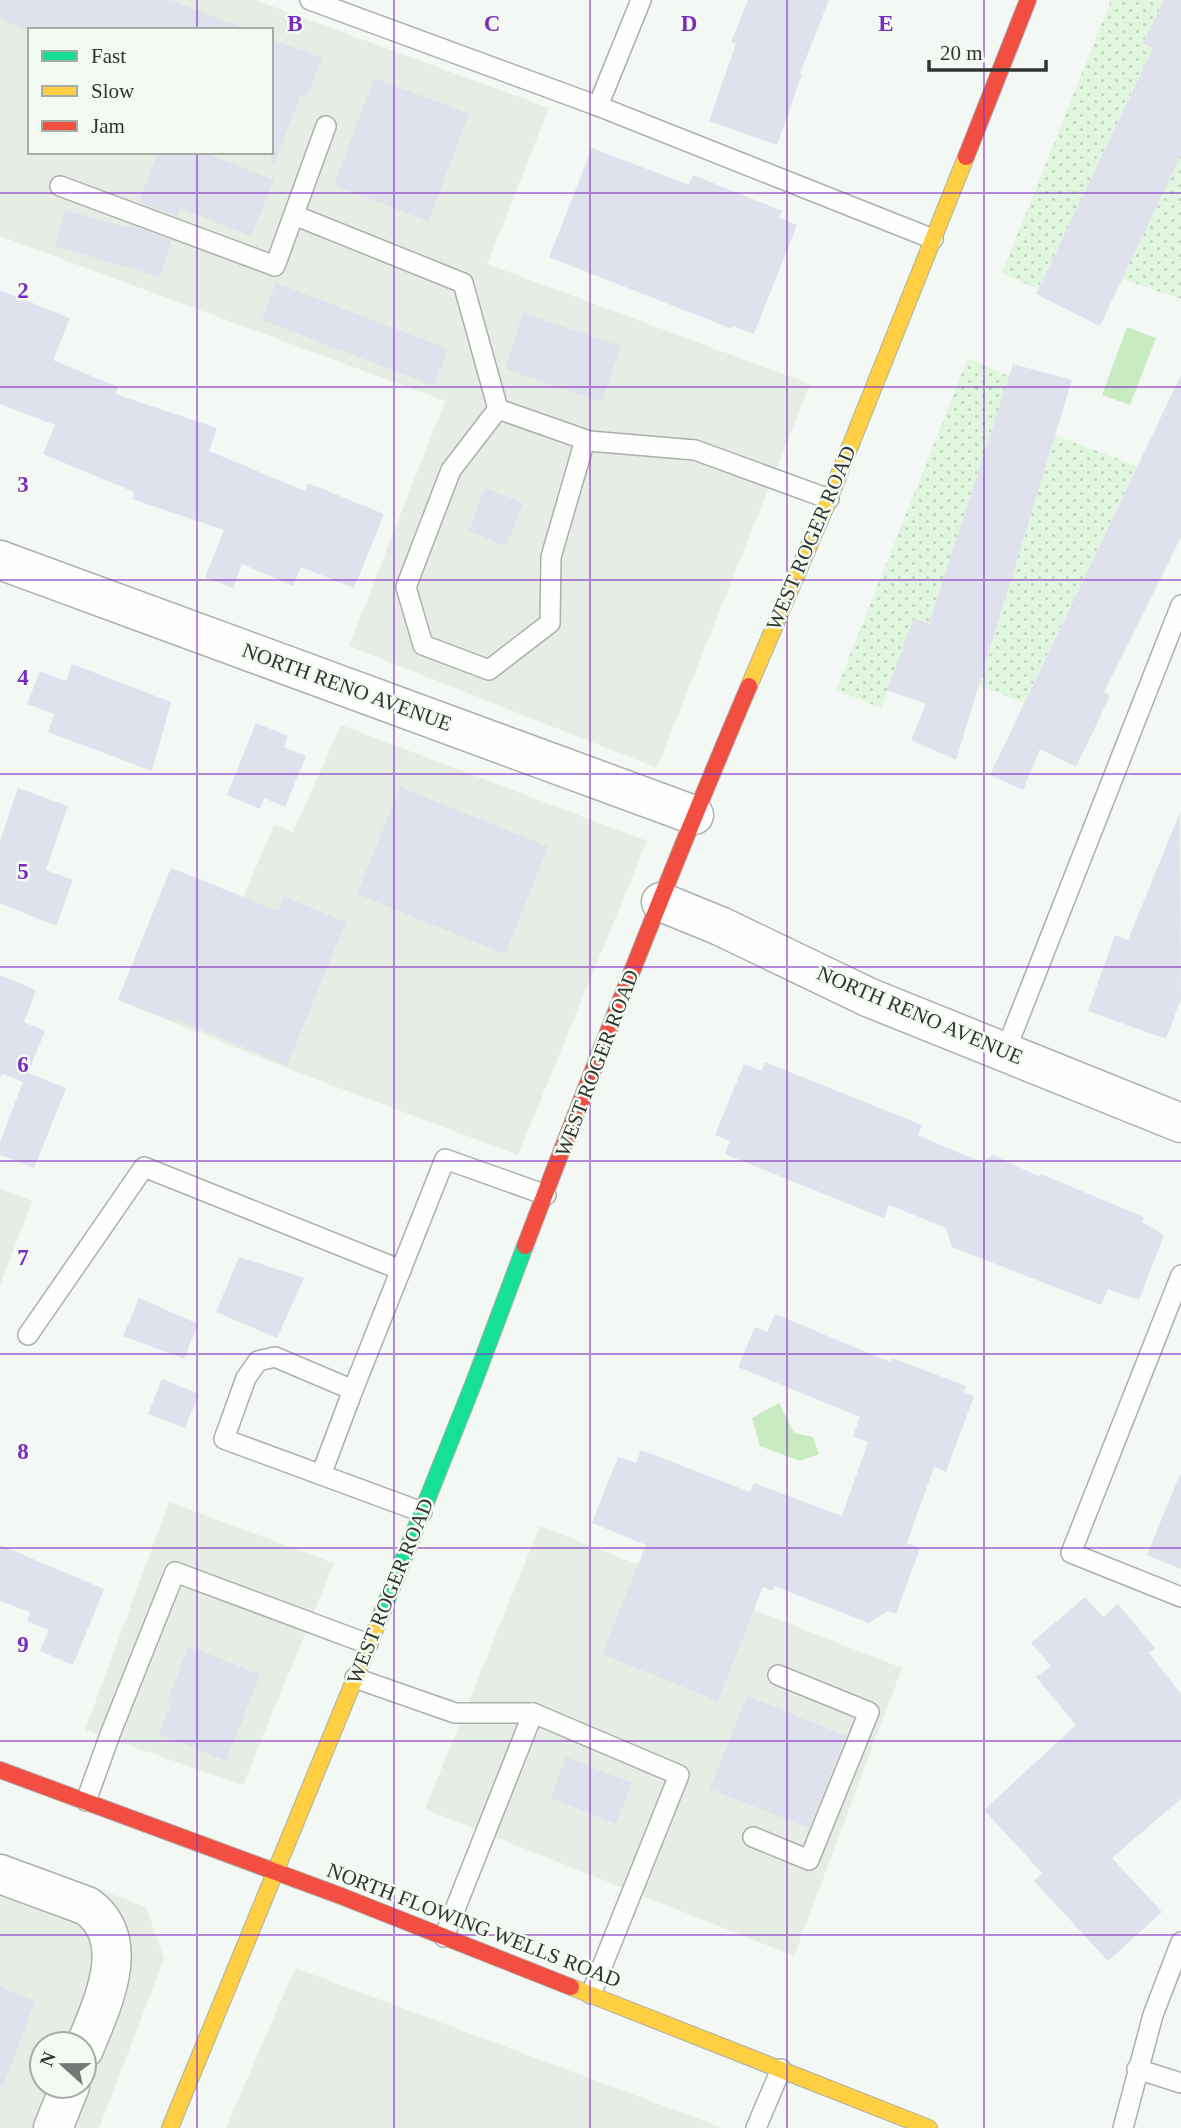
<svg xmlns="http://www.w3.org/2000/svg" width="1181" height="2128" font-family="'Times New Roman',serif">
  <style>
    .built { fill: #e5ede4; fill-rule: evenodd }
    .grass { fill: url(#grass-dots) }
    .water { fill: #c8ebc2 }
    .building { fill: #dfe1ec }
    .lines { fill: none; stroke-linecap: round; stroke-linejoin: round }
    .lane-casing { stroke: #acafab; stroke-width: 22 }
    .street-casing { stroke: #acafab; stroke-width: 41 }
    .fast-casing { stroke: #acafab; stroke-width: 18 }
    .slow-casing { stroke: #acafab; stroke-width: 18 }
    .jam-casing { stroke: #acafab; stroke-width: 18 }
    .lane { stroke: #fdfefd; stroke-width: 19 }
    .street { stroke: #fdfefd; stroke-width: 38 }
    .fast { stroke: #16e098; stroke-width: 16 }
    .slow { stroke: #ffcf43; stroke-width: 16 }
    .jam { stroke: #f24e42; stroke-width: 16 }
    .grid { fill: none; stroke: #7b2cbf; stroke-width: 2; stroke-opacity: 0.55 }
    .labels { text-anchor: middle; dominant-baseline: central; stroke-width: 5; stroke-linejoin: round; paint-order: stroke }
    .street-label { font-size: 21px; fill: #313431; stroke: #f3faf2 }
    .grid-label { font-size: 23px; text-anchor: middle; font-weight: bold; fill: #7b2cbf; stroke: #f3faf2; stroke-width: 5; stroke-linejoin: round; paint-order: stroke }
  </style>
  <defs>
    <pattern id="grass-dots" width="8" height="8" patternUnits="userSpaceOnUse" patternTransform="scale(1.75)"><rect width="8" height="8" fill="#e1f6de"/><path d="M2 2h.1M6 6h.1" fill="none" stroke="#c2d4bf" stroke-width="1.8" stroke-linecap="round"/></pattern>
  </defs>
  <rect width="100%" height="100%" fill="#f4f8f4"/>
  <g class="built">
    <path d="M0,0H255L549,108L487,264L810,384L657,768L349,646L445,401L0,236ZM30,30H271V152H30Z"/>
    <polygon points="341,725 647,841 518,1155 294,1071 118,1000 171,868 243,897 274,825 293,832"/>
    <polygon points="0,1189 32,1201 0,1285"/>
    <polygon points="169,1502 334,1563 243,1785 85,1730"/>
    <polygon points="540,1526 902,1668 794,1956 425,1809"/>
    <path d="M0,1852L146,1907L164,1959L99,2128H0ZM42,2044H84V2086H42Z"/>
    <polygon points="295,1968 723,2128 226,2128"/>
  </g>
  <g class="grass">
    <polygon points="1111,0 1164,0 1143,43 1153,48 1038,289 1002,273"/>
    <polygon points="1181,155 1181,299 1122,279"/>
    <polygon points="968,358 1009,376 929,623 914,618 881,708 836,690"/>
    <polygon points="1055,435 1137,466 1024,703 979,686"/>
  </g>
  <g class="water">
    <polygon points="1127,327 1156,338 1130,405 1102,395"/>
    <polygon points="779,1403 794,1433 813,1437 819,1454 800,1461 760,1446 752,1418"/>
  </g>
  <g class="building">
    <polygon points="0,0 170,0 241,27 240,30 28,30 0,19"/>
    <polygon points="748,0 829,0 800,73 802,74 777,145 709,121 736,44 731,42"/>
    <polygon points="1164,0 1181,0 1181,155 1100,326 1036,294 1153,48 1143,43"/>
    <polygon points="271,39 322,58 307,96 301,94 274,165 271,164"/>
    <polygon points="374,78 469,114 428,221 334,185"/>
    <polygon points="592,148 689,185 693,175 783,211 778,217 797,225 754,334 733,326 732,329 549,257"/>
    <polygon points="158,152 202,152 274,180 251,236 180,208 178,217 139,202"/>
    <polygon points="65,210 129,228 130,225 171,240 160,277 55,246"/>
    <polygon points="276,283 448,349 434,386 262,320"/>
    <polygon points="0,290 70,318 53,360 118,387 115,394 217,428 209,451 305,491 308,483 384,514 354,588 301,567 293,586 242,564 233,588 205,577 224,530 132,499 134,492 43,454 55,425 0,404"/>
    <polygon points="523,313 621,346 602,402 505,369"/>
    <polygon points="1013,364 1072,380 956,760 911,740 926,704 887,690 914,618 929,623"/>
    <polygon points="1181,375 1181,537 1104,692 1110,696 1076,767 1040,749 1023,790 990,775"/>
    <polygon points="485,488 523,503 506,546 469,531"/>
    <polygon points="72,664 171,702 152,771 48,732 54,714 27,704 40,671 66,681"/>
    <polygon points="256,723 288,736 284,747 306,756 285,807 264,798 260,809 227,795"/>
    <polygon points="400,787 548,847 505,954 357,894"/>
    <polygon points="18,788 68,806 46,870 73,880 56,926 0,903 0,842"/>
    <polygon points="1180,812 1181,999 1166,1039 1088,1011 1115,935 1128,940"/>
    <polygon points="171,868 278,911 284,897 346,922 287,1065 173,1018 172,1021 118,1000"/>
    <polygon points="0,975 36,990 24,1022 45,1031 28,1073 66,1088 34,1168 0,1155 0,1142 23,1082 3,1074 0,1077"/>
    <polygon points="765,1062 922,1125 918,1135 947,1148 982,1162 993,1155 1040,1177 1041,1174 1144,1217 1142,1222 1164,1235 1139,1300 1108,1289 1101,1305 952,1247 946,1228 889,1205 884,1218 725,1154 730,1141 715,1135 744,1064 762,1071"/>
    <polygon points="239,1257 304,1278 277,1338 216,1312"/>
    <polygon points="139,1298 198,1324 184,1359 123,1336"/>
    <polygon points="775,1314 890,1362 892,1358 966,1386 964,1392 974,1396 946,1472 934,1467 907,1543 920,1548 896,1614 888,1611 869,1623 774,1586 772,1591 763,1587 718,1701 602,1654 646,1545 592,1523 618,1457 636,1463 641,1450 750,1492 754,1483 842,1516 868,1442 853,1436 860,1417 738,1367 755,1327 767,1332"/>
    <polygon points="162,1379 199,1394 185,1428 148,1414"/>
    <polygon points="1180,1474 1181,1475 1181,1569 1147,1555"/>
    <polygon points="0,1545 104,1589 73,1665 40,1651 49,1630 27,1621 30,1612 0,1601"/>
    <polygon points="1085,1597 1103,1617 1118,1604 1155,1648 1149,1653 1181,1694 1181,1799 1112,1858 1162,1912 1108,1961 1034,1881 1042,1873 984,1810 1076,1725 1036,1677 1051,1666 1031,1643"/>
    <polygon points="189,1646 260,1675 226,1761 159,1734 171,1702 167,1701"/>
    <polygon points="747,1696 846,1736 809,1828 710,1789"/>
    <polygon points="566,1757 632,1783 616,1824 551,1798"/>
    <polygon points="0,1987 35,2001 3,2086 0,2085"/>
  </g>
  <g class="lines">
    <g class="lane-casing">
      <g id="lane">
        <polyline points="310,0 598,106 933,239"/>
        <polyline points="598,106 641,0"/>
        <polyline points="60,186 275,266 326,126"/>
        <polyline points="294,215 463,283 498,409 589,441 695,450 829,499"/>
        <polyline points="498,409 451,470 406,587 423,645 489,670 550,623 551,557 585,440"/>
        <polyline points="1005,1052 1181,605"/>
        <polyline points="1181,1275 1071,1553 1181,1597"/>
        <polyline points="28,1335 144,1167 401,1270"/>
        <polyline points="353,1390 445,1159 546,1195"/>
        <polyline points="321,1475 353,1390 275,1357 258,1361 246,1378 224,1439 422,1512"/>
        <polyline points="355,1678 455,1713 533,1713 679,1775 591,1994"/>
        <polyline points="86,1801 111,1732 175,1572 368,1644"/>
        <polyline points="753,1837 809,1860 869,1712 778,1675"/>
        <polyline points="444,1937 533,1713"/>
        <polyline points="1137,2069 1181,2083"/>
        <polyline points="756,2128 781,2069"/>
        <polyline points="1123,2128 1153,2015 1181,1942"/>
      </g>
    </g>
    <g class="street-casing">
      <g id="street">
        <polyline points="0,560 694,815"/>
        <polyline points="661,902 720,926 870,998 1181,1123"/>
        <path d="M0,1874L87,1906C135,1941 101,2006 84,2049"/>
        <polyline points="53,2128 70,2086"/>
      </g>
    </g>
    <g class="fast-casing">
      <polyline id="fast" points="381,1615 474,1382 525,1246"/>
    </g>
    <g class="slow-casing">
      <g id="slow">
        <polyline points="749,686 829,499 966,157"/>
        <polyline points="571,1987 929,2128"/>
        <polyline points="170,2128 381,1615"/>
      </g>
    </g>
    <g class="jam-casing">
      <g id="jam">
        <polyline points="966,157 1028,0"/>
        <path d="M525,1246C597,1058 670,871 749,686"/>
        <polyline points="0,1770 341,1896 571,1987"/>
      </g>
    </g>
    <use href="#lane" class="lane"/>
    <use href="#street" class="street"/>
    <use href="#fast" class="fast"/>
    <use href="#slow" class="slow"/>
    <use href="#jam" class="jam"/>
  </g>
  <path class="grid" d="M197,0V30M394,0V2128M590,0V2128M787,0V2128M984,0V2128M197,152V2128M0,193H1181M0,387H1181M0,580H1181M0,774H1181M0,967H1181M0,1161H1181M0,1354H1181M0,1548H1181M0,1741H1181M0,1935H1181"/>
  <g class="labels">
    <g class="street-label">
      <text transform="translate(811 538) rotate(-67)">WEST ROGER ROAD</text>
      <text transform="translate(347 687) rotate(20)">NORTH RENO AVENUE</text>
      <text transform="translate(920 1015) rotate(23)">NORTH RENO AVENUE</text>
      <text transform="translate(597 1063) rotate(-69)">WEST ROGER ROAD</text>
      <text transform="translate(390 1591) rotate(-68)">WEST ROGER ROAD</text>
      <text transform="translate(474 1925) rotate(21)">NORTH FLOWING WELLS ROAD</text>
    </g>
  </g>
  <g class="grid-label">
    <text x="295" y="31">B</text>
    <text x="492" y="31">C</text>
    <text x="689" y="31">D</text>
    <text x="886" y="31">E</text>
    <text x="23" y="298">2</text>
    <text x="23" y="492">3</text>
    <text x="23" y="685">4</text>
    <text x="23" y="879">5</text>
    <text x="23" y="1072">6</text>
    <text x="23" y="1265">7</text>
    <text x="23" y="1459">8</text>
    <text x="23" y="1652">9</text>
  </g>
  <rect x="28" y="28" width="245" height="126" fill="#f3faf2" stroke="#a5aba5" stroke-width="2"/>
  <rect x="42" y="51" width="35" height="10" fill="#16e098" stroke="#a5aba5" stroke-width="2"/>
  <text x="91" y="63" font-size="21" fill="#313431">Fast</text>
  <rect x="42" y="86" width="35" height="10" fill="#ffcf43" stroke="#a5aba5" stroke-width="2"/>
  <text x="91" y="98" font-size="21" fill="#313431">Slow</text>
  <rect x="42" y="121" width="35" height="10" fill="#f24e42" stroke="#a5aba5" stroke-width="2"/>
  <text x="91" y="133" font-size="21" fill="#313431">Jam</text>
  <g transform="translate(63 2065) rotate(291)"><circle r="33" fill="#f3faf2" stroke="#a5aba5" stroke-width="2"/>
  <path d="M0-5L12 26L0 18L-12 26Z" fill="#757975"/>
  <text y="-10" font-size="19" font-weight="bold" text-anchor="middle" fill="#313431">N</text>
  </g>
  <path d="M929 60v10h117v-10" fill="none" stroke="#313431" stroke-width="3.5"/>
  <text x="940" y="60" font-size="21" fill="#313431" stroke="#f3faf2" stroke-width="5" paint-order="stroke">20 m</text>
</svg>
